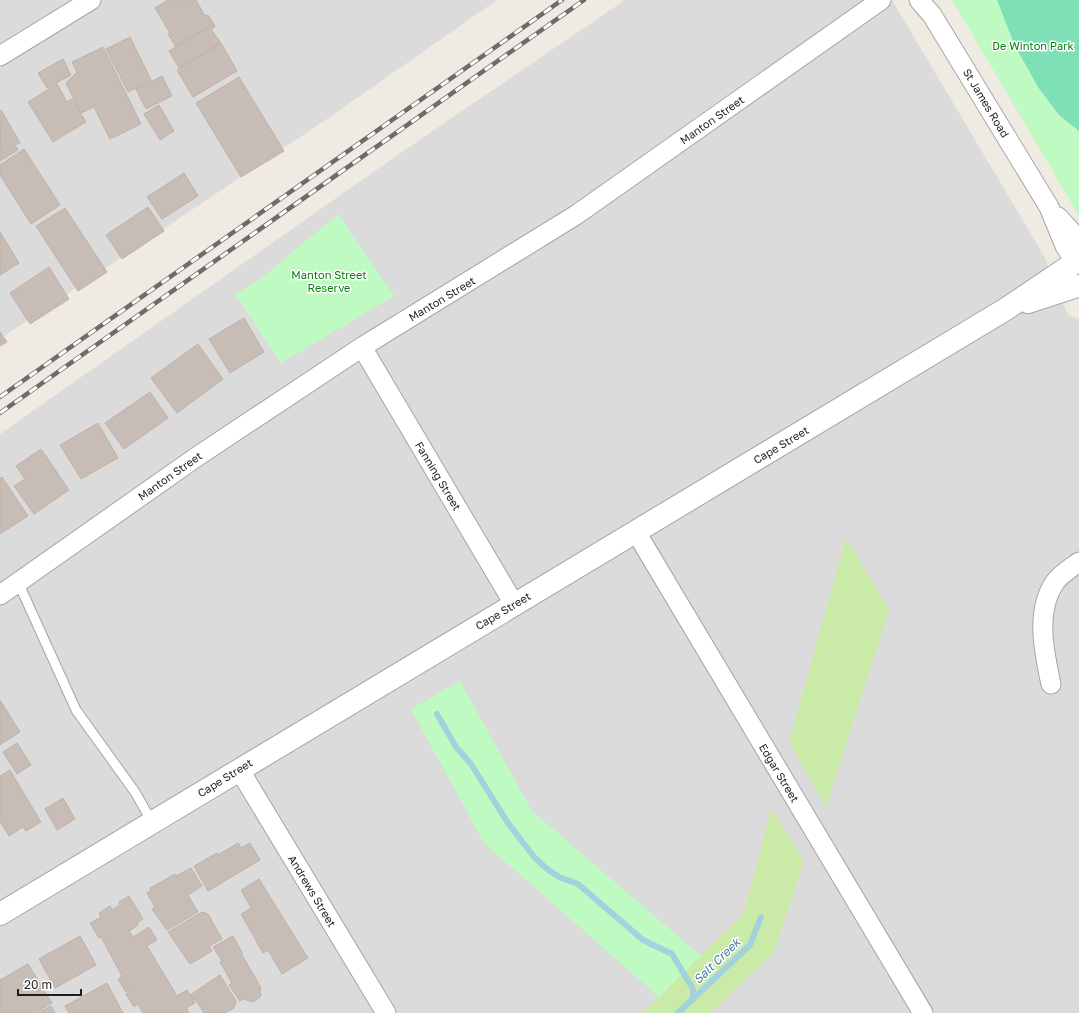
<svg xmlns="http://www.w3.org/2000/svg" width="1079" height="1013" font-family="'Golos Text',sans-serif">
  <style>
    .residential { fill: #dcdbdb }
    .grass { fill: #caeba8 }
    .park { fill: #bffac2 }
    .pitch { fill: #7fe0b8 }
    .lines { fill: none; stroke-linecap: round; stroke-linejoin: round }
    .stream { stroke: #a2d2de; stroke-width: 6 }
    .building { fill: #c7bdb6; stroke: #c1b1a5 }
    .service-casing { stroke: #a5a5a5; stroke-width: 11 }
    .minor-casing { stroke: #a5a5a5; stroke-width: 21 }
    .tertiary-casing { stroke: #a5a5a5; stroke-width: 24 }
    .service { stroke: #fff; stroke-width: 9 }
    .minor { stroke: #fff; stroke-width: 19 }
    .tertiary { stroke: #fff; stroke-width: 22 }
    .rail-casing { stroke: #6c6c6c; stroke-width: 4.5 }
    .rail { stroke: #fff; stroke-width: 3; stroke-dasharray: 9; stroke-linecap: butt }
    .labels { text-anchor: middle; stroke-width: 3; stroke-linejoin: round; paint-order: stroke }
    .park-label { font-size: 11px; fill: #097e10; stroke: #fff }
    .street-label { font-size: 11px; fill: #1e1e1e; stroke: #fff }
    .water-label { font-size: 12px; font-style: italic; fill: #4579a7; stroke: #fff }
  </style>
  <rect width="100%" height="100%" fill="#efebe3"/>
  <!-- residential -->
  <g class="residential">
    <path d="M0,0H497L327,119L0,339Z"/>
    <path d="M625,0H892L1044,256L1068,315L1079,319V1013H0V434L399,154Z"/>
  </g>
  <!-- grass -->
  <g class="grass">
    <path d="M846,538L889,610L826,808L789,742Z"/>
    <path d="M771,809L804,861L774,952L710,1013H642L744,913Z"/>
  </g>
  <!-- park -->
  <g class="park">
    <path d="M952,0H1079V216Z"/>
    <path d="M338,214L394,296L281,363L235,294L259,280Z"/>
    <path d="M460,681L532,811L701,956L659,997L484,843L411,709Z"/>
  </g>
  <!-- pitch -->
  <path class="pitch" d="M997,0H1079V131L1059,115L1038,87L1015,46Z"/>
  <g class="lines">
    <!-- stream -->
    <g class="stream">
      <path d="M437,714L456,747L471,764L508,823L535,858L547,869L559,877L578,884L643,940L672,954L693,989V999"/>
      <path d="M678,1013L750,945L761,917"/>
    </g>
  </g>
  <!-- building -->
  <g class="building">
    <path d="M168,0H196L205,16L208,15L214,24L176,47L168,34L170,33L155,8Z"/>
    <path d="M214,24L215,27L211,29L221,43L179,68L169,51Z"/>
    <path d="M130,37L151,80L128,92L106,49Z"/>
    <path d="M221,43L237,71L193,97L177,70Z"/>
    <path d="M103,47L141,124L110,139L94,107L81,113L66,83L77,72L72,62Z"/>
    <path d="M63,59L71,75L47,88L38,73Z"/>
    <path d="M162,76L172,96L146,109L136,89Z"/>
    <path d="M239,77L284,151L241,177L196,103Z"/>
    <path d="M57,84L67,102L72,99L86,122L53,142L28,102Z"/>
    <path d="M159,105L174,131L160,140L144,114Z"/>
    <path d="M1,110L20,143L15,145L18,150L0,161Z"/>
    <path d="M24,149L60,205L31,224L0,175V165Z"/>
    <path d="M184,173L198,196L162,219L147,197Z"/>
    <path d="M148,207L164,231L122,259L106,235Z"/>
    <path d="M65,208L107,272L78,291L36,226Z"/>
    <path d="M0,232L19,263L0,275Z"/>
    <path d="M49,267L69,299L30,324L10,293Z"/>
    <path d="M244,318L264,352L230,373L209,339Z"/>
    <path d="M0,332L7,342L0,346Z"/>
    <path d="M198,344L223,379L177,413L151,378Z"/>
    <path d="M150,392L168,418L124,449L105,423Z"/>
    <path d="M98,423L118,458L81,479L60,445Z"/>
    <path d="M41,449L69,490L34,514L14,486L25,479L16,466Z"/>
    <path d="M2,477L28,516L0,534V478Z"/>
    <path d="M0,700L20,732L0,745Z"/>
    <path d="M17,743L31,765L17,774L3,752Z"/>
    <path d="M10,770L41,822L26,831L23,827L9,836L0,821V776Z"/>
    <path d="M63,798L75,819L57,830L45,809Z"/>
    <path d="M238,843L241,848L250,843L260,860L208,891L194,866L217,853L218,855Z"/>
    <path d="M191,868L202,886L188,895L198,912L167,930L152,909L155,907L147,893L151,890L150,888L175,874L176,876Z"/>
    <path d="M259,879L308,958L282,974L268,950L263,953L241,914L251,908L241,890Z"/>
    <path d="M129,896L143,919L137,923L138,925L129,931L133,937L149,927L157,940L147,946L177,996L187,990L195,1003L186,1008L189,1013H143L138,1004L134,1007L126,994L130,991L129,990L126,992L118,979L122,976L101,937L99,938L90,923L101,917L99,913L110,906L112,910L120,905L119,902Z"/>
    <path d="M202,912L208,914L222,939L209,946L212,951L190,964L168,932Z"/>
    <path d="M80,936L96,965L55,988L39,959Z"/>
    <path d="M233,936L242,952V955L261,988L260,989L261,996L253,1002L243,999L240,1001L229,985L232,983L220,962L222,961L213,947Z"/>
    <path d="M28,964L52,1003L35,1013H0V980Z"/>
    <path d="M220,975L236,1001L234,1008L225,1013H204L195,999L193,1000L190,995Z"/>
    <path d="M107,983L123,1013H69L65,1006Z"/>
    <path d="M51,1006L55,1013H38Z"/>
  </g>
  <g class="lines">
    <defs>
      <path id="service" d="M18,582L76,710L135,792L152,822"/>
      <g id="minor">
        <path d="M919,0L932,15L1049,207L1065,246L1075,261"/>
        <path d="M0,56L91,0"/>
        <path d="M1058,217L1079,240"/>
        <path d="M362,347L514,604"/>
        <path d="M636,532L923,1013"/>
        <path d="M0,595L195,458L362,347L576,215L881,0"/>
        <path d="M1051,684C1044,652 1035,611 1055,582C1061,574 1071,568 1079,562"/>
        <path d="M239,769L386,1013"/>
      </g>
      <g id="tertiary">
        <path d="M1028,302L1077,286"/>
        <path d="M0,914L1006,309L1073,264"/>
      </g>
    </defs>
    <!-- service casing -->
    <use href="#service" class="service-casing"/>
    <!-- minor casing -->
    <use href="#minor" class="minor-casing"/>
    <!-- tertiary casing -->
    <use href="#tertiary" class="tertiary-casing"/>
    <!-- service -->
    <use href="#service" class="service"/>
    <!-- minor -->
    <use href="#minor" class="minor"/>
    <!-- tertiary -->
    <use href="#tertiary" class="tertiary"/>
    <defs>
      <g id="rail">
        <path d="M0,397L562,0"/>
        <path d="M0,413L584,0"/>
      </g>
    </defs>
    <!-- rail casing -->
    <use href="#rail" class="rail-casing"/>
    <!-- rail -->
    <use href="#rail" class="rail"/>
  </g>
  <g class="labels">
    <!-- park labels -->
    <g class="park-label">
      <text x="1033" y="50">De Winton Park</text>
      <text x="329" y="279">Manton Street<tspan x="329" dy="13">Reserve</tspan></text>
    </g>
    <!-- street labels -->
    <g class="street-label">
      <text transform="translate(986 103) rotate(59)" y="4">St James Road</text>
      <text transform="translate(712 120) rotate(-35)" y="4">Manton Street</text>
      <text transform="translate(442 299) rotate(-31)" y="4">Manton Street</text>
      <text transform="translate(781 445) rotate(-31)" y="4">Cape Street</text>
      <text transform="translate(170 476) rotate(-35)" y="4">Manton Street</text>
      <text transform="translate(438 476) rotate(59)" y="4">Fanning Street</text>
      <text transform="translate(503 611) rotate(-31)" y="4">Cape Street</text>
      <text transform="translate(779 773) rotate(59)" y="4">Edgar Street</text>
      <text transform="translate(225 778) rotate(-32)" y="4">Cape Street</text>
      <text transform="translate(312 891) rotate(59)" y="4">Andrews Street</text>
    </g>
    <!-- water labels -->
    <g class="water-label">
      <text transform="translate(717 961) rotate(-44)" y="4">Salt Creek</text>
    </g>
  </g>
  <!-- scale -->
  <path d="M18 989v6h63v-6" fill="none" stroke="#1e1e1e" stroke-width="2"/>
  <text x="24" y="989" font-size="12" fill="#1e1e1e" stroke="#ffffff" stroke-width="3" paint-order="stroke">20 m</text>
</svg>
